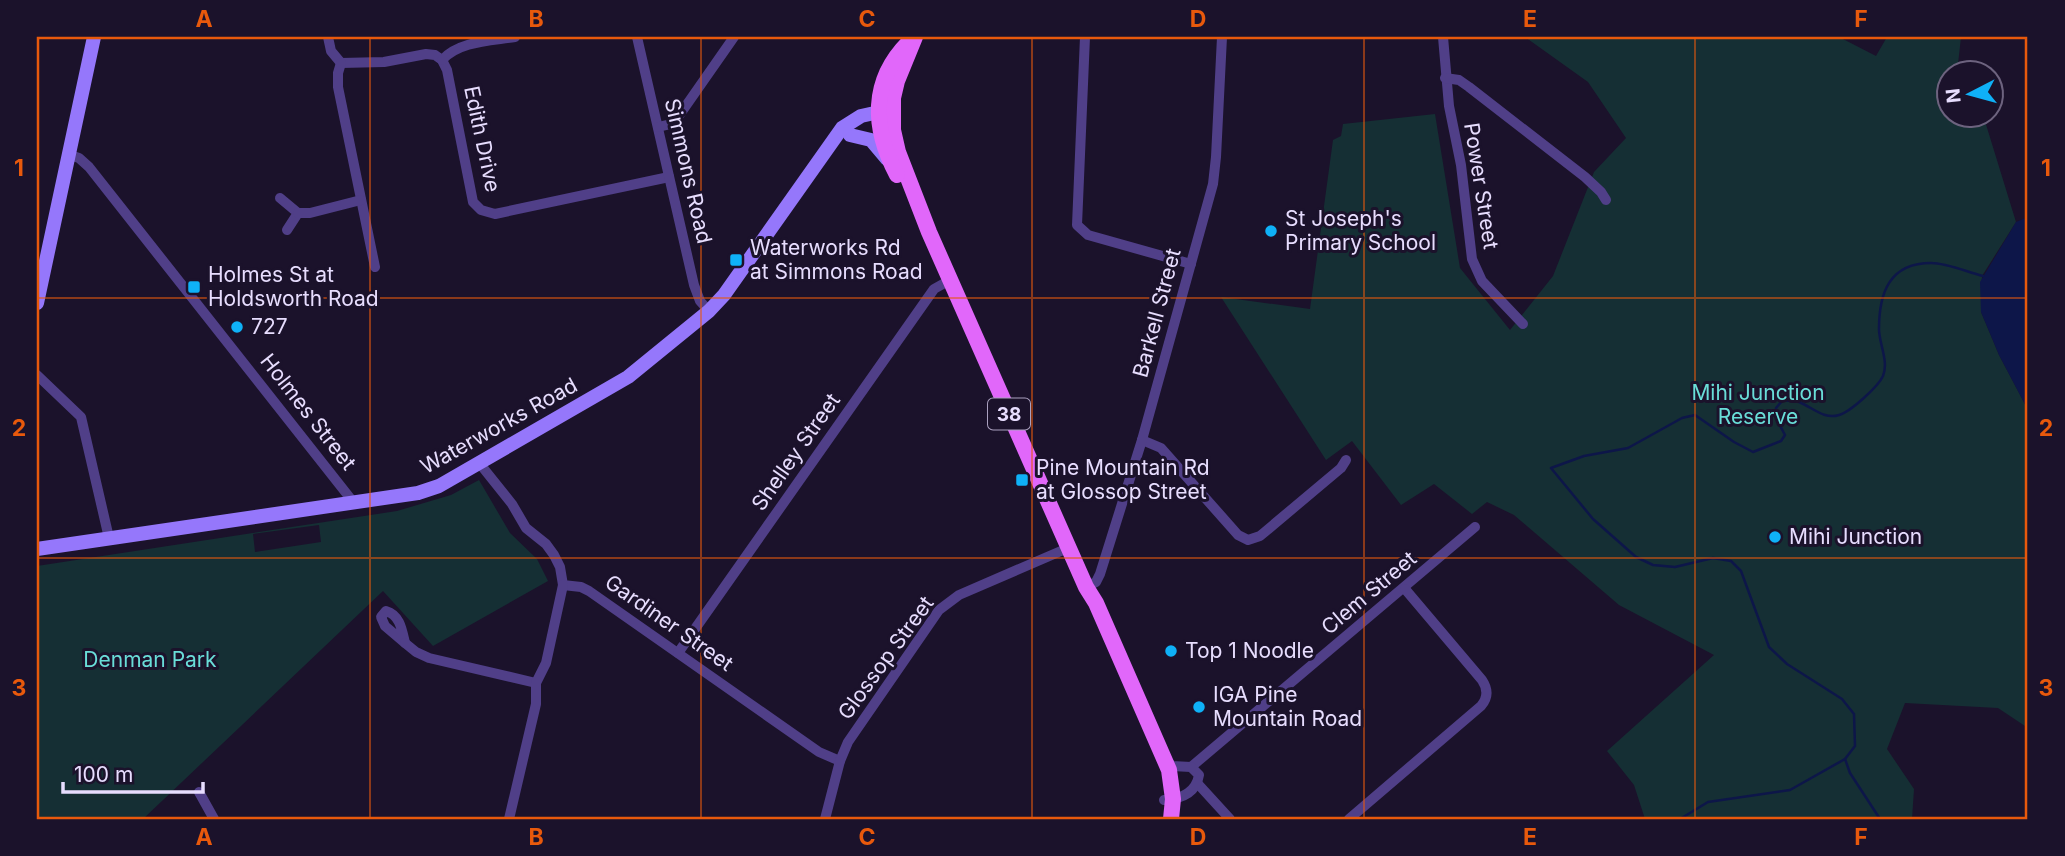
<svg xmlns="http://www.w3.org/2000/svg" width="2065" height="856" font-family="Inter,sans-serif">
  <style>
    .green { fill: #152f34; fill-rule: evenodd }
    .water { fill: #0d1649 }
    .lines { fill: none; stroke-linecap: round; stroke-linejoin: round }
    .stream { stroke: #0d1649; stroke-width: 2.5 }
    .street { stroke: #503f88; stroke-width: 10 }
    .secondary { stroke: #9577fb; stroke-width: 14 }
    .primary { stroke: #e167fa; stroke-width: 16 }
    .grid { fill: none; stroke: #e8590c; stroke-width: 2; stroke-opacity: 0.55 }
    .poi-dot { fill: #0fb1f7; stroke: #1b122b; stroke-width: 2.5 }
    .labels { text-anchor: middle; stroke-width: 6; stroke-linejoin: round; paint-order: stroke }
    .shield { fill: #1b122b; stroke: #aaa0bf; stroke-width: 2 }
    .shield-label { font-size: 19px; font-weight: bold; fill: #e7ddfe }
    .street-label { font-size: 21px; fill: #e7ddfe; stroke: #1b122b }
    .poi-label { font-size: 21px; fill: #e7ddfe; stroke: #1b122b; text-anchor: start }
    .park-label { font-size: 21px; fill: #69ddd8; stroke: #1b122b }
    .neatline { fill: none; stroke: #e8590c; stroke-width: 2.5 }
    .grid-label { font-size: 23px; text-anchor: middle; font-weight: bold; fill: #e8590c }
  </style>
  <rect width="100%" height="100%" fill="#1b122b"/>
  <!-- green -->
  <g class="green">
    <path d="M1525,37H1839L1876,56L1887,37H1961L1957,73L1950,74V116H1981L1984,118L2016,222L1982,276L1981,312L1999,355L2028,410V728L1998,708L1905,703L1887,749L1914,789L1912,819H1645L1634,785L1607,751L1714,655L1619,605L1514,515L1487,502L1472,514L1434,484L1401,505L1352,441L1326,460L1221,297L1310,309L1333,140L1341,136L1343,124L1435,114L1460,268L1510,330L1553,276L1594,172L1626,138L1588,82Z"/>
    <path d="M479,480L510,533L537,559L548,581L433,646L383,591L143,819H37V566L397,511L451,495ZM319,525L321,542L255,552L253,534Z"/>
  </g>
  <!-- water -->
  <path class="water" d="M2028,217V410L1999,355L1981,312L1980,282L2016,222Z"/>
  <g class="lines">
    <!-- stream -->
    <g class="stream">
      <path d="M1845,759L1850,773L1880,819"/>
      <path d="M1680,819L1708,802L1790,790L1845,759L1855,746L1854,714L1842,699L1787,664L1769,647L1741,571L1731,561L1713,558L1675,567L1653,565L1636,557L1593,519L1551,468L1584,456L1628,448L1682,418L1695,415L1734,442L1753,452L1781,441L1785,435L1777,420L1776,408L1783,400C1788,401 1794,401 1799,402C1812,407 1824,420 1839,415C1850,412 1878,387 1883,376C1889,361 1879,344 1879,329C1879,292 1890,263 1931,263C1947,263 1967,272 1983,276"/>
    </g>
    <!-- street -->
    <g class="street">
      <path d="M328,37L331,51L341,63L384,62L426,54L435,55L442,60L447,70L473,202L481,210L495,214L669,177"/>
      <path d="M637,37L694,285L700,301L709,311"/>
      <path d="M1085,37L1077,225L1088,235L1191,264"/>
      <path d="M1443,37L1449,106L1461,165L1472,259L1482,281L1523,324"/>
      <path d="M442,60C459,41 491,41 515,37"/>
      <path d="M341,63L338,73V87L375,267"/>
      <path d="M1445,78L1459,80L1469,87L1585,177L1601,192L1606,200"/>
      <path d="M658,127L671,124L676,120L734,37"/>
      <path d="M70,155L79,158L89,167L354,503"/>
      <path d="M280,198L298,213L287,230"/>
      <path d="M298,213H310L361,200"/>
      <path d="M37,375L81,417L109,538"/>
      <path d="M1142,440L1161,448L1238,535L1248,540L1260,536L1341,468L1346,460"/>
      <path d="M480,464L512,504L526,528L546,544L554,555L560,567L563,585L581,587L589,591L819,752L840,761"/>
      <path d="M1086,587L1096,582L1100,574L1142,440L1213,184L1216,157L1222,37"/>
      <path d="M386,611C400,615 402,630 405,643L385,626L381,617Z"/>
      <path d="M405,643L416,652L429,658L536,683"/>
      <path d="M678,653L934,289L950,280"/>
      <path d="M1191,767L1475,527"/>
      <path d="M1198,784L1230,819"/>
      <path d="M199,792L214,819"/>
      <path d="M1164,800C1181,799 1196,793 1199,775L1191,767L1172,766L1167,761"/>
      <path d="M509,819L536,704V683L546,663L563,585"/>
      <path d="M825,819L840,761L848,742L939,610L959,595L1068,548"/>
      <path d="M1349,819L1481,706C1488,698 1488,689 1482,680L1405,589"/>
    </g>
    <!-- secondary -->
    <g class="secondary">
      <path d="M850,135L871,140L887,159"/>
      <path d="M37,303L94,37"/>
      <path d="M37,549L418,493L439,486L628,377L709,311L724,295L842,128L861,116L879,112"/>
    </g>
    <!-- primary -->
    <g class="primary">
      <path d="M915,37L897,81L893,98V130L898,152L929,232L1086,587L1096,603L1169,770L1173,799L1171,819"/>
      <path d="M897,175C872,128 870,81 909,42"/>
    </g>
  </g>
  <!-- grid -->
  <path class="grid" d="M370,37V819M701,37V819M1032,37V819M1364,37V819M1695,37V819M37,298H2028M37,558H2028"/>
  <!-- markers -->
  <g class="poi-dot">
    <circle cx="1271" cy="231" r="7"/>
    <rect x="729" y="253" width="14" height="14" rx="3.5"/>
    <rect x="187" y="280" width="14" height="14" rx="3.5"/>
    <circle cx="237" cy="327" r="7"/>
    <rect x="1015" y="473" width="14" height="14" rx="3.5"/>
    <circle cx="1775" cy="537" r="7"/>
    <circle cx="1171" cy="651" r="7"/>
    <circle cx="1199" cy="707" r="7"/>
  </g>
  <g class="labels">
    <!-- shield labels -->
    <rect class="shield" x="988" y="398.5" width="42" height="31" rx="5"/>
    <g class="shield-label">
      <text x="1009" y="421">38</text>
    </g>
    <!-- street labels -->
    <g class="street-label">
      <text transform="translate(482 139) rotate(78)" y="7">Edith Drive</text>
      <text transform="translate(688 171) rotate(77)" y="7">Simmons Road</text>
      <text transform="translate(1481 186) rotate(81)" y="7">Power Street</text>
      <text transform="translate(1157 313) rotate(-75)" y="7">Barkell Street</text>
      <text transform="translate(308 412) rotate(52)" y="7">Holmes Street</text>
      <text transform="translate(499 426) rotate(-29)" y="7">Waterworks Road</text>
      <text transform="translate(796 452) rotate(-55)" y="7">Shelley Street</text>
      <text transform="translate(1369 593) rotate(-40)" y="7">Clem Street</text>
      <text transform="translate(669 623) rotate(35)" y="7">Gardiner Street</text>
      <text transform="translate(886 658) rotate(-54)" y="7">Glossop Street</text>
    </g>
    <!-- poi labels -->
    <g class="poi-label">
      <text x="1285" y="226">St Joseph's<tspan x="1285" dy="24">Primary School</tspan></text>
      <text x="750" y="255">Waterworks Rd<tspan x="750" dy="24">at Simmons Road</tspan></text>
      <text x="208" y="282">Holmes St at<tspan x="208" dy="24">Holdsworth Road</tspan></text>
      <text x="251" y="334">727</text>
      <text x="1036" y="475">Pine Mountain Rd<tspan x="1036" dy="24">at Glossop Street</tspan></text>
      <text x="1789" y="544">Mihi Junction</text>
      <text x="1185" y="658">Top 1 Noodle</text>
      <text x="1213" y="702">IGA Pine<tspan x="1213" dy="24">Mountain Road</tspan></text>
    </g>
    <!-- park labels -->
    <g class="park-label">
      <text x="1758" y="400">Mihi Junction<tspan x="1758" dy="24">Reserve</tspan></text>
      <text x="150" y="667">Denman Park</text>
    </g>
  </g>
  <!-- border -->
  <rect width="2065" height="856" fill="none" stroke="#1b122b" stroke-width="77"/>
  <!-- north arrow -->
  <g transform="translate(1970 94) rotate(264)"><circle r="33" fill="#1b122b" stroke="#6d637f" stroke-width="2"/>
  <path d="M0-5L12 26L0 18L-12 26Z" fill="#0fb1f7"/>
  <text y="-10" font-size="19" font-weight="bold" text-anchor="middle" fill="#e7ddfe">N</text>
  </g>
  <!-- scale -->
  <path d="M63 782v10h140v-10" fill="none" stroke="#e7ddfe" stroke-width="3.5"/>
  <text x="74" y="782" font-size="21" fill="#e7ddfe" stroke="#1b122b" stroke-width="5" paint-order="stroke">100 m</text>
  <rect x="38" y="38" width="1988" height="780" class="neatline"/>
  <g class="grid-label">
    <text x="204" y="27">A</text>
    <text x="536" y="27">B</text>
    <text x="867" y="27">C</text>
    <text x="1198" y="27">D</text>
    <text x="1530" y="27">E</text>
    <text x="1861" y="27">F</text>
    <text x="19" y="176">1</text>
    <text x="2046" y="176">1</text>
    <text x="19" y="436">2</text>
    <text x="2046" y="436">2</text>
    <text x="19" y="696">3</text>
    <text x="2046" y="696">3</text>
    <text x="204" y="845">A</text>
    <text x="536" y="845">B</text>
    <text x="867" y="845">C</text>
    <text x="1198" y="845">D</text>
    <text x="1530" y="845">E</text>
    <text x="1861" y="845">F</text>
  </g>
</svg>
